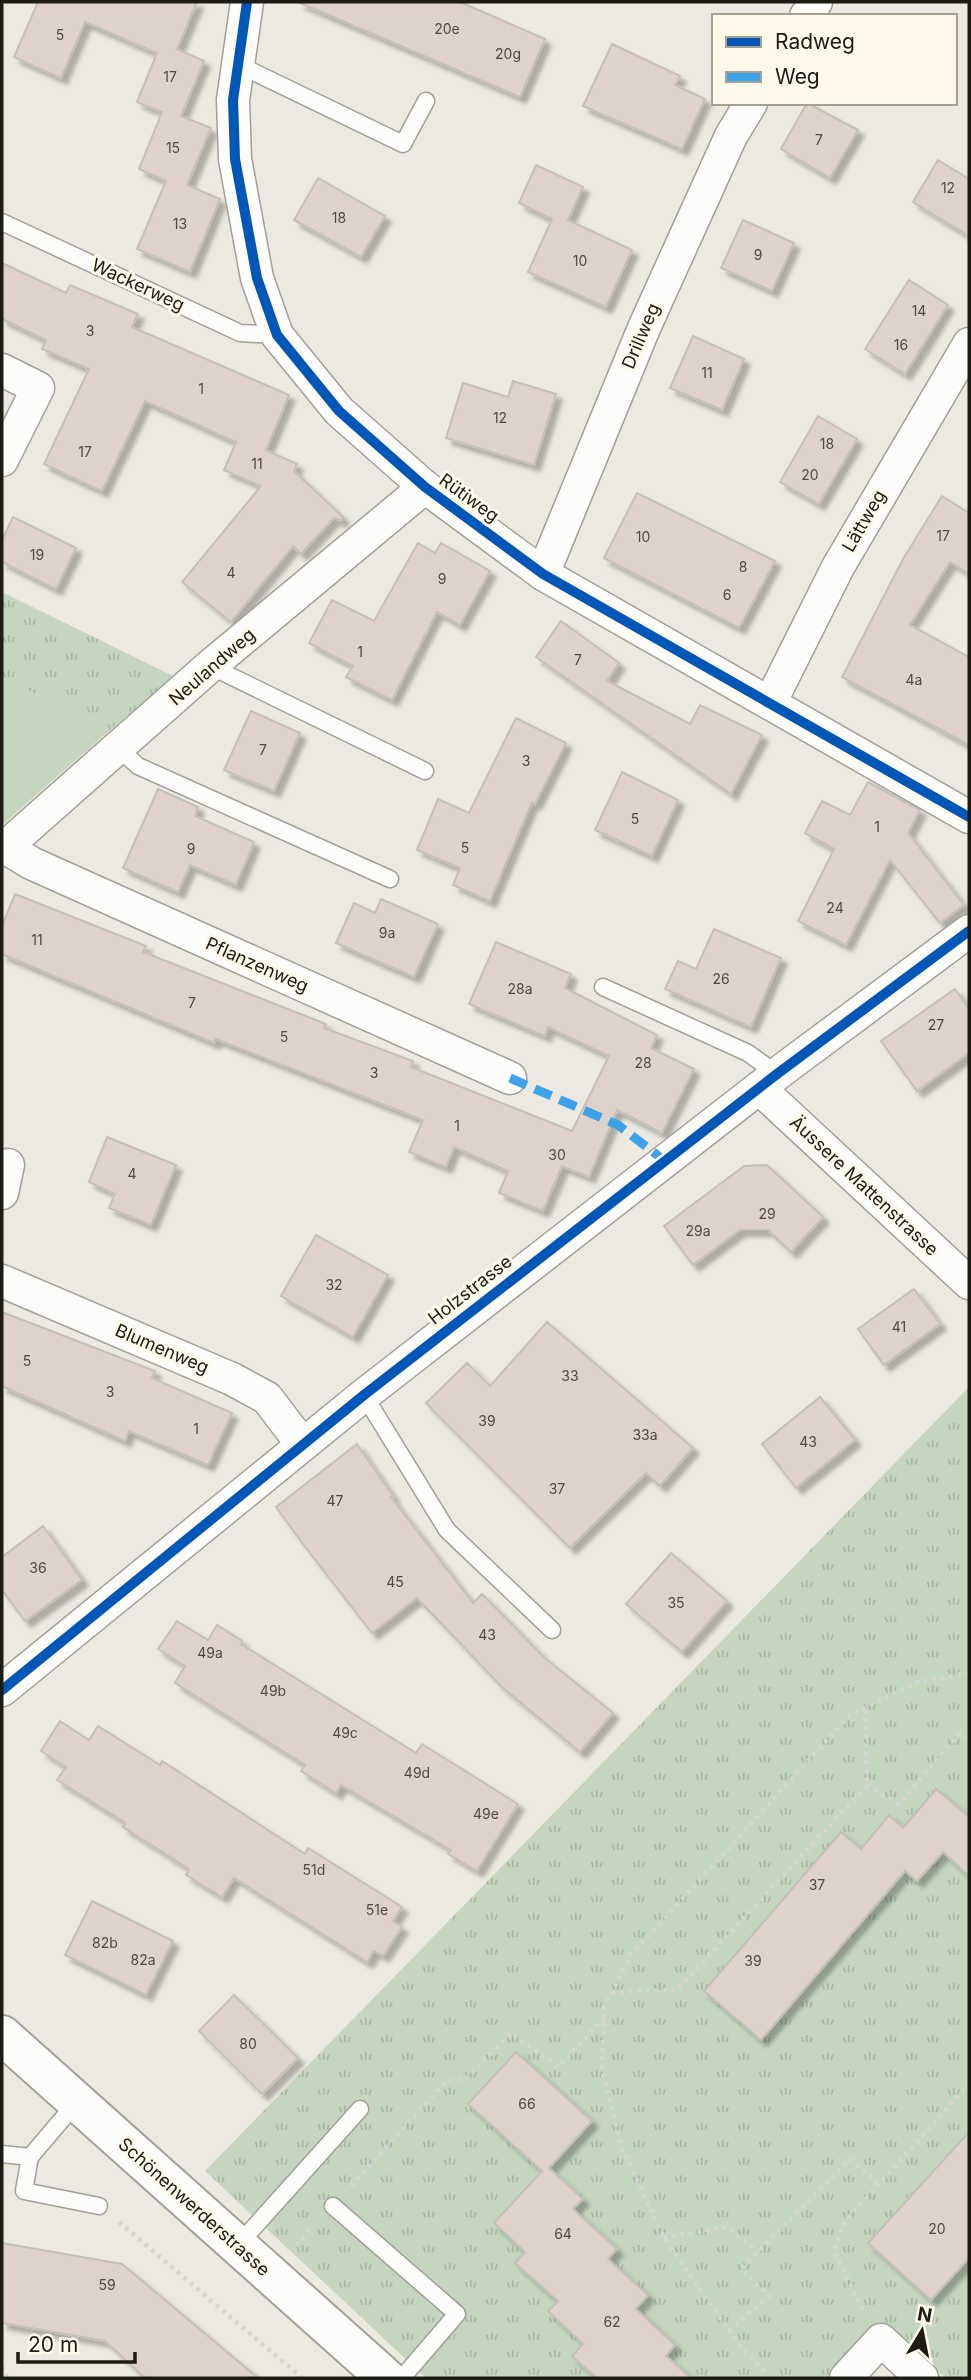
<svg xmlns="http://www.w3.org/2000/svg" width="971" height="2380" font-family="Inter,sans-serif">
  <style>
    .grass { fill: url(#grass-tufts) }
    .green { fill: #c4d6be }
    .building { fill: #ded2ca; stroke: #c3bfb9; stroke-width: 2; filter: url(#shadow) }
    .lines { fill: none; stroke-linecap: round; stroke-linejoin: round }
    .service-casing { stroke: #a29f98; stroke-width: 19 }
    .minor-casing { stroke: #a29f98; stroke-width: 35 }
    .tertiary-casing { stroke: #a29f98; stroke-width: 42 }
    .path { stroke: #d6d5d2; stroke-width: 4.5; stroke-dasharray: 3.5 5; stroke-linecap: butt }
    .service { stroke: #fcfcfa; stroke-width: 16 }
    .minor { stroke: #fcfcfa; stroke-width: 32 }
    .tertiary { stroke: #fcfcfa; stroke-width: 38 }
    .quiet { stroke: #3da2ea; stroke-width: 9; stroke-dasharray: 18 9; stroke-linecap: butt }
    .cycleway-casing { stroke: #fef9e8; stroke-width: 15 }
    .cycleway { stroke: #0057b8; stroke-width: 10 }
    .labels { text-anchor: middle; stroke-width: 6; stroke-linejoin: round; paint-order: stroke }
    .number-label { font-size: 14px; fill: #4e4a42 }
    .street-label { font-size: 18px; fill: #1c1b14; stroke: #fef9e8 }
  </style>
  <defs>
    <pattern id="grass-tufts" width="24" height="20" patternUnits="userSpaceOnUse" patternTransform="scale(1.75)"><rect width="24" height="20" fill="#c4d6be"/><path d="M3 7l-1-3M5 7V3M7 7l1-3M15 17l-1-3M17 17v-4M19 17l1-3" fill="none" stroke="#a8b7a2"/></pattern>
    <filter id="shadow"><feDropShadow dx="6" dy="6" stdDeviation="2" flood-color="#0004"/></filter>
  </defs>
  <rect width="100%" height="100%" fill="#ece9e0"/>
  <!-- grass -->
  <g class="grass">
    <path d="M2,592L175,677L110,730L2,678Z"/>
    <path d="M969,1387V2378H946L884,2323L831,2378H426L205,2171Z"/>
  </g>
  <!-- green -->
  <path class="green" d="M2,678L110,730L2,825Z"/>
  <!-- building -->
  <g class="building">
    <path d="M38,2H197L177,49L204,61L181,116L211,128L187,185L220,199L190,272L137,249L166,181L139,169L162,112L137,102L157,53L85,22L61,78L14,57Z"/>
    <path d="M298,2H460L545,39L520,97Z"/>
    <path d="M612,44L680,76L675,85L705,99L682,149L583,106Z"/>
    <path d="M807,103L858,130L830,178L781,149Z"/>
    <path d="M938,160L969,179V236L913,202Z"/>
    <path d="M536,165L583,187L568,220L632,250L606,307L528,272L552,219L519,203Z"/>
    <path d="M318,178L385,216L361,257L294,220Z"/>
    <path d="M743,220L794,243L772,291L721,268Z"/>
    <path d="M2,263L66,293L70,285L138,314L132,327L289,395L266,450L297,464L294,471L343,517L341,521L334,518L301,554L293,546L231,622L182,582L261,486L224,470L236,442L145,401L102,491L44,464L89,369L42,349L46,340L2,319Z"/>
    <path d="M909,280L948,305L905,374L865,349Z"/>
    <path d="M693,336L744,359L722,410L670,388Z"/>
    <path d="M513,381L556,394L534,465L446,438L463,383L508,397Z"/>
    <path d="M818,416L857,439L819,504L780,482Z"/>
    <path d="M637,493L775,561L739,628L604,558Z"/>
    <path d="M942,496L969,513V574L950,562L910,625L969,657V745L842,677L903,559Z"/>
    <path d="M13,517L76,548L56,589L2,562V540Z"/>
    <path d="M418,543L435,553L441,543L490,571L460,625L437,612L392,700L346,677L353,666L309,643L332,600L374,621Z"/>
    <path d="M561,621L619,663L607,681L690,724L700,705L762,735L731,794L536,657Z"/>
    <path d="M251,711L300,733L274,791L224,770Z"/>
    <path d="M516,718L566,743L535,804L532,802L490,901L453,885L460,868L417,850L438,799L469,813Z"/>
    <path d="M622,772L678,800L652,856L595,830Z"/>
    <path d="M868,782L920,810L908,833L964,905L940,923L890,860L846,945L798,921L834,849L805,833L822,801L850,815Z"/>
    <path d="M158,789L198,807L195,816L254,842L236,885L190,865L178,892L123,868Z"/>
    <path d="M15,894L146,946L143,952L326,1024L324,1028L413,1061L411,1067L572,1131L609,1056L548,1027L545,1036L469,1004L496,942L571,974L565,988L657,1035L651,1048L694,1069L662,1133L617,1110L589,1177L562,1166L543,1211L499,1193L508,1171L454,1147L446,1167L409,1152L423,1120L216,1039L214,1043L2,954V926Z"/>
    <path d="M381,899L438,924L414,977L336,943L354,903L375,913Z"/>
    <path d="M714,929L781,958L751,1027L665,989L678,961L696,969Z"/>
    <path d="M955,989L969,1009V1053L917,1091L881,1041Z"/>
    <path d="M107,1137L176,1165L151,1225L109,1208L115,1194L89,1182Z"/>
    <path d="M767,1165L823,1217L791,1252L768,1230H740L693,1265L664,1226L744,1166Z"/>
    <path d="M316,1235L388,1275L353,1337L281,1296Z"/>
    <path d="M914,1289L940,1324L884,1365L858,1329Z"/>
    <path d="M2,1312L155,1371L152,1378L232,1413L208,1465L129,1431L125,1441L2,1386Z"/>
    <path d="M547,1322L693,1448L660,1486L646,1473L570,1548L426,1403L467,1363L490,1386Z"/>
    <path d="M820,1397L855,1440L796,1488L762,1444Z"/>
    <path d="M357,1444L393,1496L391,1497L473,1603L482,1594L546,1659L613,1713L580,1752L502,1687L417,1598L372,1633L303,1544L276,1507Z"/>
    <path d="M43,1526L82,1580L25,1621L2,1590V1557Z"/>
    <path d="M671,1553L727,1601L682,1652L626,1604Z"/>
    <path d="M177,1621L208,1640L217,1625L242,1641L241,1644L416,1753L422,1744L518,1804L477,1871L448,1854L451,1850L341,1785L336,1793L301,1771L305,1765L175,1683L185,1666L158,1649Z"/>
    <path d="M60,1721L89,1740L98,1726L160,1765L162,1761L305,1854L308,1848L402,1907L393,1921L402,1927L383,1956L374,1951L367,1962L234,1878L222,1897L186,1875L189,1869L123,1827L126,1823L57,1780L66,1767L41,1751Z"/>
    <path d="M936,1789L969,1817V1876L943,1852L917,1881L905,1871L761,2040L704,1991L841,1832L861,1849L889,1815L903,1828Z"/>
    <path d="M92,1901L173,1941L146,1995L65,1955Z"/>
    <path d="M234,1995L298,2058L262,2094L199,2031Z"/>
    <path d="M516,2052L592,2121L549,2168L583,2199L573,2209L617,2249L608,2259L648,2295L636,2309L675,2345L666,2356L691,2378H597L572,2356L583,2344L548,2311L558,2301L515,2263L525,2252L494,2223L542,2171L468,2104Z"/>
    <path d="M969,2132V2258L931,2300L868,2243Z"/>
    <path d="M2,2243L122,2264L258,2378H145L105,2341L2,2323Z"/>
  </g>
  <g class="lines">
    <defs>
      <g id="service">
        <path d="M237,64L403,144L426,101"/>
        <path d="M2,222L240,333L277,335"/>
        <path d="M210,666L425,771"/>
        <path d="M119,749L138,766L390,879"/>
        <path d="M603,987L748,1053L777,1074"/>
        <path d="M364,1395L447,1530L552,1630"/>
        <path d="M76,2103L30,2157L24,2191L99,2206"/>
        <path d="M2,2154L30,2157"/>
        <path d="M333,2206L457,2314L402,2378"/>
        <path d="M238,2245L360,2109"/>
      </g>
      <g id="minor">
        <path d="M247,2L233,100L235,159L257,278L277,335L339,411L425,487L543,574L969,817"/>
        <path d="M806,16L816,2"/>
        <path d="M2,370L38,388L2,460"/>
        <path d="M543,574L644,328L731,136L751,103"/>
        <path d="M770,703L838,567L969,344"/>
        <path d="M5,847L31,863L510,1078"/>
        <path d="M2,850L210,666L425,487"/>
        <path d="M759,1088L969,1283"/>
        <path d="M2,1193L8,1165"/>
        <path d="M2,1281L232,1379L267,1398L302,1444"/>
        <path d="M2,1690L364,1395L777,1074L969,931"/>
        <path d="M846,2378L881,2340L922,2378"/>
      </g>
      <path id="tertiary" d="M2,2035L386,2378"/>
    </defs>
    <!-- service casing -->
    <use href="#service" class="service-casing"/>
    <!-- minor casing -->
    <use href="#minor" class="minor-casing"/>
    <!-- tertiary casing -->
    <use href="#tertiary" class="tertiary-casing"/>
    <!-- path -->
    <g class="path">
      <path d="M867,1785L899,1804L959,1734L969,1741"/>
      <path d="M612,1992L677,1990L867,1785L865,1708"/>
      <path d="M351,2186L446,2081L466,2079L511,2033L558,2067L604,2018"/>
      <path d="M119,2222L302,2378"/>
      <path d="M664,2238L726,2227L759,2252"/>
      <path d="M296,2245L314,2226"/>
      <path d="M863,2310L834,2251L843,2224L969,2084"/>
      <path d="M729,2331L769,2296L741,2269L850,2159L879,2184"/>
      <path d="M2,2367L7,2378"/>
      <path d="M770,2378L737,2342L664,2238L621,2145L602,2070L604,2007L631,1955L849,1716L917,1682L969,1673"/>
    </g>
    <!-- service -->
    <use href="#service" class="service"/>
    <!-- minor -->
    <use href="#minor" class="minor"/>
    <!-- tertiary -->
    <use href="#tertiary" class="tertiary"/>
    <!-- quiet -->
    <path class="quiet" d="M510,1078L618,1125L665,1161"/>
    <defs>
      <g id="cycleway">
        <path d="M247,2L233,100L235,159L257,278L277,335L339,411L425,487L543,574L969,817"/>
        <path d="M2,1690L364,1395L777,1074L969,931"/>
      </g>
    </defs>
    <!-- cycleway casing -->
    <use href="#cycleway" class="cycleway-casing"/>
    <!-- cycleway -->
    <use href="#cycleway" class="cycleway"/>
  </g>
  <g class="labels">
    <!-- number labels -->
    <g class="number-label">
      <text x="447" y="34">20e</text>
      <text x="60" y="40">5</text>
      <text x="508" y="59">20g</text>
      <text x="170" y="82">17</text>
      <text x="819" y="145">7</text>
      <text x="173" y="153">15</text>
      <text x="948" y="193">12</text>
      <text x="339" y="223">18</text>
      <text x="180" y="229">13</text>
      <text x="758" y="260">9</text>
      <text x="580" y="266">10</text>
      <text x="919" y="316">14</text>
      <text x="90" y="336">3</text>
      <text x="901" y="350">16</text>
      <text x="707" y="378">11</text>
      <text x="201" y="394">1</text>
      <text x="500" y="423">12</text>
      <text x="827" y="449">18</text>
      <text x="85" y="457">17</text>
      <text x="257" y="469">11</text>
      <text x="810" y="480">20</text>
      <text x="943" y="541">17</text>
      <text x="643" y="542">10</text>
      <text x="37" y="560">19</text>
      <text x="743" y="572">8</text>
      <text x="231" y="578">4</text>
      <text x="442" y="584">9</text>
      <text x="727" y="600">6</text>
      <text x="360" y="657">1</text>
      <text x="578" y="665">7</text>
      <text x="914" y="685">4a</text>
      <text x="263" y="755">7</text>
      <text x="526" y="766">3</text>
      <text x="635" y="824">5</text>
      <text x="877" y="832">1</text>
      <text x="465" y="853">5</text>
      <text x="191" y="854">9</text>
      <text x="835" y="913">24</text>
      <text x="387" y="938">9a</text>
      <text x="37" y="945">11</text>
      <text x="721" y="984">26</text>
      <text x="520" y="994">28a</text>
      <text x="192" y="1008">7</text>
      <text x="936" y="1030">27</text>
      <text x="284" y="1042">5</text>
      <text x="643" y="1068">28</text>
      <text x="374" y="1078">3</text>
      <text x="457" y="1131">1</text>
      <text x="557" y="1160">30</text>
      <text x="132" y="1179">4</text>
      <text x="767" y="1219">29</text>
      <text x="698" y="1236">29a</text>
      <text x="334" y="1290">32</text>
      <text x="899" y="1332">41</text>
      <text x="27" y="1366">5</text>
      <text x="570" y="1381">33</text>
      <text x="110" y="1397">3</text>
      <text x="487" y="1426">39</text>
      <text x="196" y="1434">1</text>
      <text x="645" y="1440">33a</text>
      <text x="808" y="1447">43</text>
      <text x="557" y="1494">37</text>
      <text x="335" y="1506">47</text>
      <text x="38" y="1573">36</text>
      <text x="395" y="1587">45</text>
      <text x="676" y="1608">35</text>
      <text x="487" y="1640">43</text>
      <text x="210" y="1658">49a</text>
      <text x="273" y="1696">49b</text>
      <text x="345" y="1738">49c</text>
      <text x="417" y="1778">49d</text>
      <text x="486" y="1819">49e</text>
      <text x="314" y="1875">51d</text>
      <text x="817" y="1890">37</text>
      <text x="377" y="1915">51e</text>
      <text x="105" y="1948">82b</text>
      <text x="143" y="1965">82a</text>
      <text x="753" y="1966">39</text>
      <text x="248" y="2049">80</text>
      <text x="527" y="2109">66</text>
      <text x="937" y="2234">20</text>
      <text x="563" y="2239">64</text>
      <text x="107" y="2290">59</text>
      <text x="612" y="2327">62</text>
    </g>
    <!-- street labels -->
    <g class="street-label">
      <text transform="translate(138 285) rotate(25)" y="6">Wackerweg</text>
      <text transform="translate(641 336) rotate(-67)" y="6">Drillweg</text>
      <text transform="translate(469 498) rotate(36)" y="6">Rütiweg</text>
      <text transform="translate(864 521) rotate(-60)" y="6">Lättweg</text>
      <text transform="translate(212 667) rotate(-41)" y="6">Neulandweg</text>
      <text transform="translate(257 965) rotate(24)" y="6">Pflanzenweg</text>
      <text transform="translate(864 1186) rotate(43)" y="6">Äussere Mattenstrasse</text>
      <text transform="translate(470 1290) rotate(-38)" y="6">Holzstrasse</text>
      <text transform="translate(162 1349) rotate(23)" y="6">Blumenweg</text>
      <text transform="translate(194 2207) rotate(42)" y="6">Schönenwerderstrasse</text>
    </g>
  </g>
  <!-- border -->
  <rect width="971" height="2380" fill="none" stroke="#1c1b14" stroke-width="7"/>
  <!-- legend -->
  <rect x="712" y="14" width="245" height="91" fill="#fef9e8" stroke="#a4a093" stroke-width="2"/>
  <rect x="726" y="37" width="35" height="10" fill="#0057b8" stroke="#a4a093" stroke-width="2"/>
  <text x="775" y="49" font-size="21" fill="#1c1b14">Radweg</text>
  <rect x="726" y="72" width="35" height="10" fill="#3da2ea" stroke="#a4a093" stroke-width="2"/>
  <text x="775" y="84" font-size="21" fill="#1c1b14">Weg</text>
  <!-- north arrow -->
  <g transform="translate(922 2331) rotate(10)" stroke="#fef9e8" stroke-width="5" paint-order="stroke">
  <path d="M0-5L12 26L0 18L-12 26Z" fill="#1c1b14"/>
  <text y="-10" font-size="19" font-weight="bold" text-anchor="middle" fill="#1c1b14">N</text>
  </g>
  <!-- scale -->
  <path d="M18 2352v10h117v-10" fill="none" stroke="#1c1b14" stroke-width="3.5"/>
  <text x="28" y="2352" font-size="21" fill="#1c1b14" stroke="#fef9e8" stroke-width="5" paint-order="stroke">20 m</text>
</svg>
